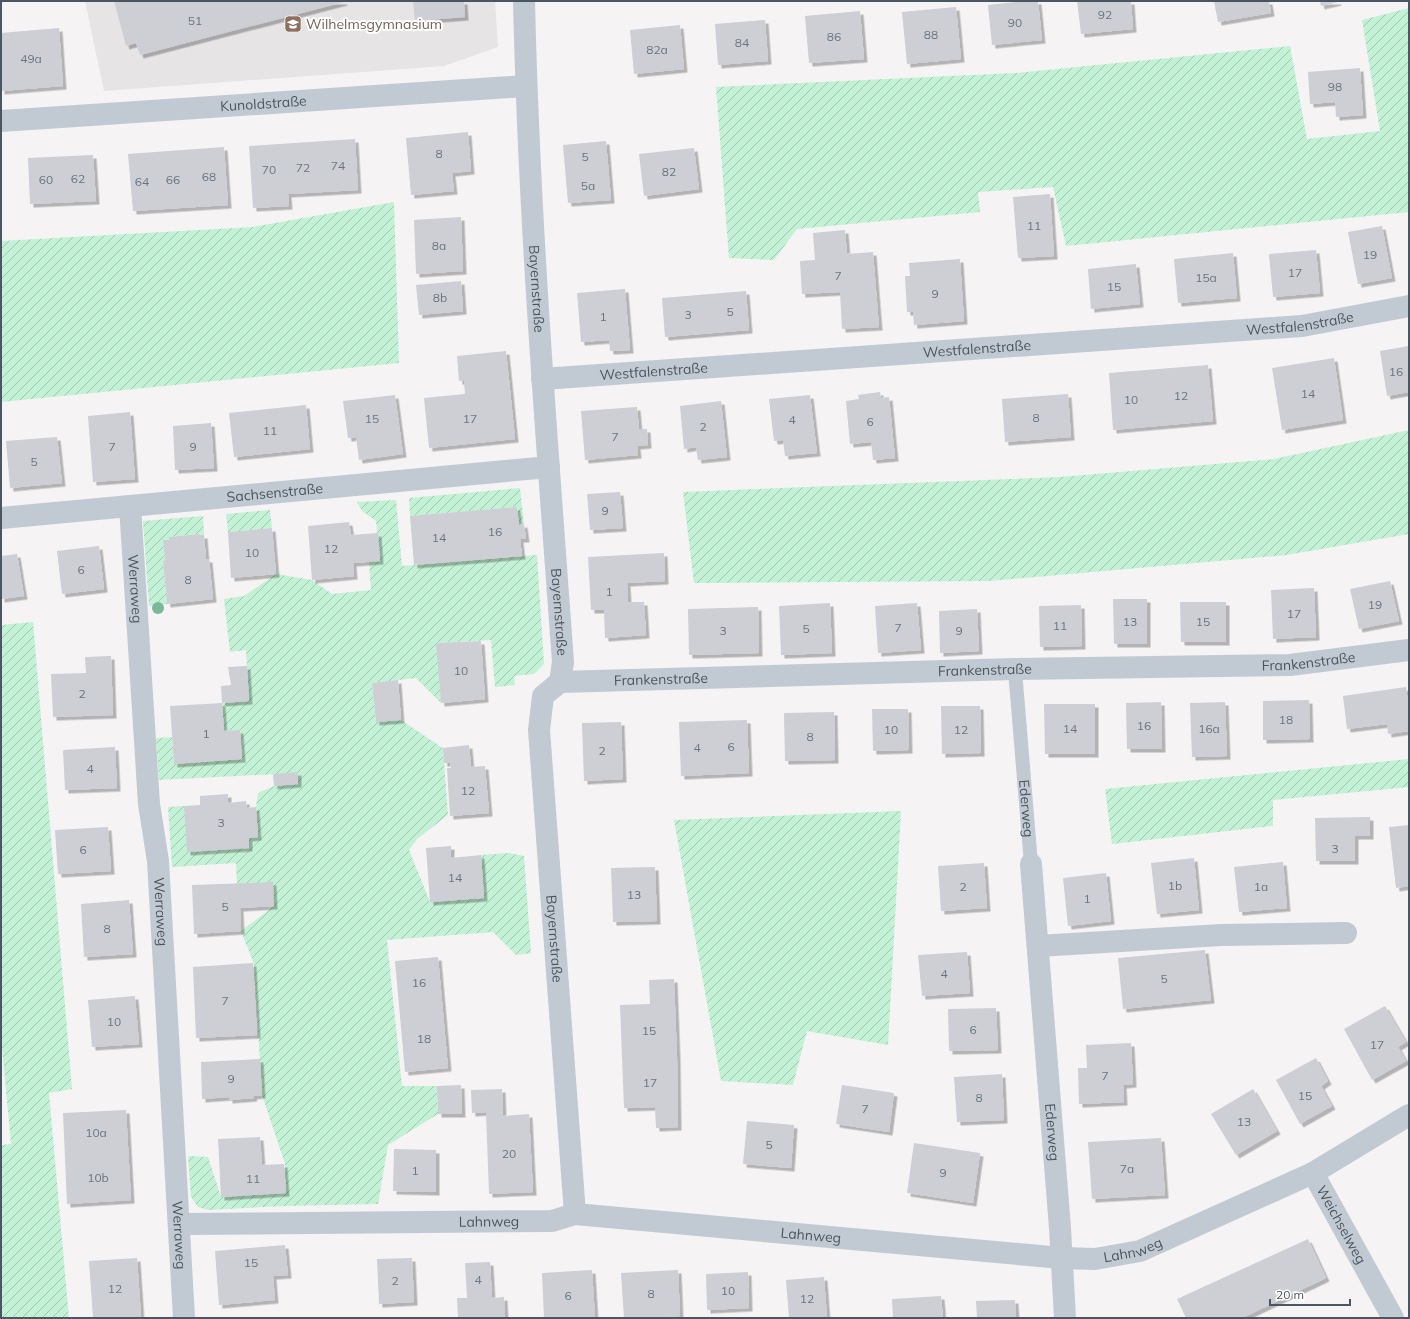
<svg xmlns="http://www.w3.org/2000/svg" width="1410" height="1319" font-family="Mulish,sans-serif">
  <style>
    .education { fill: #e6e4e5 }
    .garden { fill: url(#garden-furrows) }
    .building { fill: #cdcfd5; filter: url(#shadow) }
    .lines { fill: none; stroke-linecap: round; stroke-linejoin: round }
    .service { stroke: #c1cad2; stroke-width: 14 }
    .minor { stroke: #c1cad2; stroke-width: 22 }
    .tree { fill: #7bb799 }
    .labels { text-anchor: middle; stroke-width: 4; stroke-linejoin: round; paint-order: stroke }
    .number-label { font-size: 12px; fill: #6b747e }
    .education-label { font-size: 14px; fill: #785e54; stroke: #fff; text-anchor: start }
    .street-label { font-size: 14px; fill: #4a5661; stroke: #fff }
  </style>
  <defs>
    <pattern id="garden-furrows" width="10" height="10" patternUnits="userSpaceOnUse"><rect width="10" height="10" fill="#c3f1d5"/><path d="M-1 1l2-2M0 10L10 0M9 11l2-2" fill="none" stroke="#a0c6b0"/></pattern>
    <filter id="shadow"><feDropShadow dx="3.5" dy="3.5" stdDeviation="0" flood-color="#0004"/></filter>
  </defs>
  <rect width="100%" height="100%" fill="#f5f3f3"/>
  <!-- education -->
  <path class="education" d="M85,1H495L498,47L444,66L104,91Z"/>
  <!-- garden -->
  <g class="garden">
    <path d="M1409,8V212L1066,246L1053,187L978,192L980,212L797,229L774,260L729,258L716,87L1016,73L1290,46L1307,139L1380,131L1362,20Z"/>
    <path d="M394,202L399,363L1,402V241L253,227Z"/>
    <path d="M1409,430V534L1286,555L989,581L694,583L683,492L1060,477L1274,459Z"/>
    <path d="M520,488L524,524L519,525L517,507L410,516L409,498Z"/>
    <path d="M396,500L402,566L537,555L544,664L534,674L514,676L515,685L495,687L491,640L437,643L441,703L416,678L372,683L376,722L401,720L443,748L448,815L417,839L409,850L430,902L484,898L481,855L509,853L524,856L531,953L516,955L493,932L387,940L402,1086H437L438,1114L388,1145L378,1204L285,1206L208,1210L198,1207L191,1197L188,1156L208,1157L221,1197L286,1193L285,1164L262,1095L254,964L241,931L274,906L237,885L236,863L172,867L168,807L184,806L249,848V838L258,837L256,807L258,793L274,786L298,784V773L159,780L156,738L172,737L174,764L242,759L240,730L224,731L222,703L249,701L246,650L230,652L224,599L244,596L276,574L312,580L332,594L371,590L369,562L380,560L376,521L362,511L357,502Z"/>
    <path d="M270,510L272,528L228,532L226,514Z"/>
    <path d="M203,516L204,535H200L199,534L169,537V540H163L165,560L163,561L167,604L149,606L143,521Z"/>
    <path d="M33,622L72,1089L49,1093L69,1318H1V1145L11,1144L1,1037V625Z"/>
    <path d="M1409,759V787L1273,800V826L1112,844L1105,789Z"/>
    <path d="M901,811L888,1045L807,1031L793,1085L721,1081L674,820Z"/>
  </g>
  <!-- building -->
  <g class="building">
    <path d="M114,1H344V2L140,55L136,43L126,46Z"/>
    <path d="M413,1H464L465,17L415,21Z"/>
    <path d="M1026,1H1038L1042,40L992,45L988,5Z"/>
    <path d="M1077,1H1131L1133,29L1081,34Z"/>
    <path d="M1214,1H1269L1271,13L1218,22Z"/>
    <path d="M1320,1H1338V2L1321,6Z"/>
    <path d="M956,7L961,59L907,64L902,12Z"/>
    <path d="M860,11L864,59L809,63L805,16Z"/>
    <path d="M765,20L768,61L718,65L715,24Z"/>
    <path d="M680,25L684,69L634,74L630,30Z"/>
    <path d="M59,28L63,86L1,91V33Z"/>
    <path d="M1360,68L1363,115L1336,117L1335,102L1310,104L1308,72Z"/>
    <path d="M468,132L471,171L452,173L454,191L411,195L406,138Z"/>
    <path d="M355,139L358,190L288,194L289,206L253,208L249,146Z"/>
    <path d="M606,141L611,200L568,203L563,145Z"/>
    <path d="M224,147L228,205L133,211L128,154Z"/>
    <path d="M694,148L699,189L644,196L639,154Z"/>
    <path d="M93,155L96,201L30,204L28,158Z"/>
    <path d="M1050,194L1054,256L1018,258L1013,197Z"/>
    <path d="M461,217L463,271L416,274L414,220Z"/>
    <path d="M1382,226L1392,278L1358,284L1348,232Z"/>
    <path d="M845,230L847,254L873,252L879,327L842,329L840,292L802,294L800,261L815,260L813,233Z"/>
    <path d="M1316,250L1320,293L1273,297L1269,254Z"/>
    <path d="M1233,253L1237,298L1178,303L1174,259Z"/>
    <path d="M960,259L964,321L914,325L913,312H907L905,276H910L909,263Z"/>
    <path d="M1136,264L1140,304L1091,309L1088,269Z"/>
    <path d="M461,281L463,311L419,315L416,285Z"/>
    <path d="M625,289L630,350L610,351L609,340L581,342L577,293Z"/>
    <path d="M746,291L749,330L665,337L662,298Z"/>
    <path d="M1409,346V392L1387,396L1380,351Z"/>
    <path d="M506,351L515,439L429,448L424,398L465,394L464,381H459L457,356Z"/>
    <path d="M1334,358L1343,420L1282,430L1272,368Z"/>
    <path d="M1208,365L1213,421L1113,430L1109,373Z"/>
    <path d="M880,392L881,398L889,397L895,458L873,460L871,442L850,444L846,401L859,399L858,395Z"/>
    <path d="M1068,394L1071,437L1005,442L1002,399Z"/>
    <path d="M395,395L403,454L359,460L356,437L348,438L343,401Z"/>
    <path d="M810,395L817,453L785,456L783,440L774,441L769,399Z"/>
    <path d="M721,401L727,457L698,460L696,447L684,449L680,406Z"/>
    <path d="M306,405L310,449L234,457L229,413Z"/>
    <path d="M637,407L639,429H647L648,445L637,446L638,455L585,460L581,411Z"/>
    <path d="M130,412L135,479L93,482L88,416Z"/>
    <path d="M211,423L214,468L175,470L173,426Z"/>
    <path d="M57,437L62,483L10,488L6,441Z"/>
    <path d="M620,492L623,528L590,530L587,494Z"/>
    <path d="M517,507L519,525L524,524L526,539H520L522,556L414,565L410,516Z"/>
    <path d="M349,522L351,535L378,533L380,561L353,563L354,576L312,580L308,526Z"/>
    <path d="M272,528L276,574L231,578L228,532Z"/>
    <path d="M199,534L200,535H204L206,559H209L213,599L167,604L163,561L165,560L163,540H169V537Z"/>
    <path d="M99,546L104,589L62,594L57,551Z"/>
    <path d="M664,553L665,581L627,583L628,602H644L646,635L605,638L604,610H591L588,557Z"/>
    <path d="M17,554L24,596L1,599V556Z"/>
    <path d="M1390,581L1399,621L1359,629L1350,589Z"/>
    <path d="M1314,588L1316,637L1273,639L1271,590Z"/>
    <path d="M1113,599H1147V644H1114Z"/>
    <path d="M1180,602H1226V642H1181Z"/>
    <path d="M830,603L832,653L781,655L779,606Z"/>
    <path d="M917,603L921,650L878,653L875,606Z"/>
    <path d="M1081,605L1082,646L1040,647L1039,606Z"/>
    <path d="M758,607L759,653L689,655L688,609Z"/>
    <path d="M977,609L979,651L940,653L939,611Z"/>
    <path d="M481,641L485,699L441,703L436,643Z"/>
    <path d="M111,656L113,715L53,717L51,674L86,673L85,657Z"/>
    <path d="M247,666L249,701L222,703L221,686L231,685L228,667Z"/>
    <path d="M398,680L401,720L376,722L372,683Z"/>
    <path d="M1406,687L1409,710V731L1388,734L1387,724L1347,729L1343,696Z"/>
    <path d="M1309,700L1310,739L1263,740V701Z"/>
    <path d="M1161,702L1162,749H1127L1126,703Z"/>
    <path d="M1225,702L1227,756L1192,757L1190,703Z"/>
    <path d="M222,703L224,731L240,730L242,759L174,764L170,706Z"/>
    <path d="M1044,704H1095V754H1045Z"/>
    <path d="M941,706H980L981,753L942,754Z"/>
    <path d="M872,709H908L909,750L873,751Z"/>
    <path d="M834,712L835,760L785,761L784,713Z"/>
    <path d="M747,720L749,773L681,776L679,722Z"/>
    <path d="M621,722L623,779L584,781L582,723Z"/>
    <path d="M469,745L471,767L485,766L489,813L450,816L447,768H451L450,763H444L443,748Z"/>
    <path d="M115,747L117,788L65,790L63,750Z"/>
    <path d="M298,772V784L274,786L273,774Z"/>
    <path d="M228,794V803L246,801L247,808L256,807L258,837L249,838V848L187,852L184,806L200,805V796Z"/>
    <path d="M1370,817V836H1355V861H1316L1315,818Z"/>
    <path d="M1409,825V886L1396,888L1389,827Z"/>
    <path d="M108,827L111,871L58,874L55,830Z"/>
    <path d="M451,846V858L481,855L484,898L430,902L426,848Z"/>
    <path d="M1194,858L1199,910L1157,914L1151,863Z"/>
    <path d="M1283,862L1287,908L1239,912L1234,867Z"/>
    <path d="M984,863L987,908L941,911L938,866Z"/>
    <path d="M655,867L657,921L613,922L611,868Z"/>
    <path d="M1106,873L1111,921L1068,926L1063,878Z"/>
    <path d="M273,882L274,906L240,908L241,931L194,934L192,885Z"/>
    <path d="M129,900L133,954L84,957L81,904Z"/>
    <path d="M1205,950L1211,1000L1123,1009L1118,958Z"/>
    <path d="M967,952L970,993L922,996L918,955Z"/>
    <path d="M438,957L448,1068L405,1072L395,961Z"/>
    <path d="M253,963L257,1035L196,1038L193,967Z"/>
    <path d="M674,979L677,1057L678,1127L656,1128L655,1107L624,1108L620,1005L650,1004L649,980Z"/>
    <path d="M135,996L139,1044L92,1047L88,1000Z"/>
    <path d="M1385,1006L1406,1042L1398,1047L1406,1061L1372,1080L1344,1029Z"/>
    <path d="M996,1008L998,1050L949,1051L948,1009Z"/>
    <path d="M1131,1043L1133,1084L1123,1085L1124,1102L1079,1104L1078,1068H1087L1086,1045Z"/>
    <path d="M1316,1058L1328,1081L1321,1086L1332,1106L1300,1124L1276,1080Z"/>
    <path d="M260,1059L262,1095L253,1096L254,1098L229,1100V1097L202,1099L201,1062Z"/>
    <path d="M1002,1074L1004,1120L957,1122L954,1077Z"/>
    <path d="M461,1085L462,1114H438L437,1086Z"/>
    <path d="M842,1085L894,1093L889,1132L836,1124Z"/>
    <path d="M502,1089L503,1116L529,1114L533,1192L489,1194L486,1112L472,1113L471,1090Z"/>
    <path d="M1253,1089L1277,1131L1236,1155L1211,1114Z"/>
    <path d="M126,1110L131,1200L67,1204L63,1113Z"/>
    <path d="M747,1121L794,1125L791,1168L743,1164Z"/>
    <path d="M260,1137L262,1165L284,1164L286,1193L221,1197L218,1139Z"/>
    <path d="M1161,1138L1165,1195L1092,1199L1088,1142Z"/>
    <path d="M914,1143L980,1153L973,1203L907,1193Z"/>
    <path d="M394,1149L436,1150V1192L393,1191Z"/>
    <path d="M1308,1239L1326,1278L1242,1318H1186L1177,1299Z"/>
    <path d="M285,1245L288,1275L273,1276L275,1300L219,1305L215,1251Z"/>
    <path d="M137,1258L141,1317L93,1318L89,1261Z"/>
    <path d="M412,1258L414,1302L379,1304L377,1259Z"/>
    <path d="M490,1262L492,1298L504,1297L505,1318H458L457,1298H467L465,1263Z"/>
    <path d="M592,1270L595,1318H544L542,1273Z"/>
    <path d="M678,1270L680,1316L650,1318H624L621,1273Z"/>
    <path d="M748,1272L749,1308L707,1310L706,1274Z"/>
    <path d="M824,1277L827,1318H789L786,1280Z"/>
    <path d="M941,1296L943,1318H893L892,1299Z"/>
    <path d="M1015,1300L1016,1318H977L976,1301Z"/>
  </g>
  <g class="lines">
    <!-- service -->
    <path class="service" id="s1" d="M1015,670L1031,864"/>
    <!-- minor -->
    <g class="minor">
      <path id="s2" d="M524,1C529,222 547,442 563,662L560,682L543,696L539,730L575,1214"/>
      <path id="s3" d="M1,121L526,86"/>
      <path id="s4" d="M542,379L1302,326L1409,306"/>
      <path id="s5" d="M130,506L149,804L158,861L184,1318"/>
      <path id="s6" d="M1,518L549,467"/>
      <path id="s7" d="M560,682L1014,669L1290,665L1409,650"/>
      <path id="s8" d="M1031,864L1060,1228L1065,1318"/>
      <path d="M1038,946L1221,935L1346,933"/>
      <path id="s9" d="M1313,1173L1393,1318"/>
      <path id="s10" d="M180,1224L552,1221L575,1214L1062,1258L1095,1259L1140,1251L1313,1173L1409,1115"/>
    </g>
  </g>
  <!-- trees -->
  <circle class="tree" cx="158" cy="608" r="6"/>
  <!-- icons -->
  <defs>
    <symbol id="school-square" viewBox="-11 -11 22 22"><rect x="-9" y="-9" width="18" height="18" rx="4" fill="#8d6e63" stroke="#fff"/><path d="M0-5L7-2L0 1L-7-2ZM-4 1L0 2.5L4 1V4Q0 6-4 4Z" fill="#fff"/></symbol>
  </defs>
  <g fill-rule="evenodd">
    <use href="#school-square" x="283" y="14" width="20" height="20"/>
  </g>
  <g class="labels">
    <!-- number labels -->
    <g class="number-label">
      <text x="1105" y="19">92</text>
      <text x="195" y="25">51</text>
      <text x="1015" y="27">90</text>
      <text x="931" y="39">88</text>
      <text x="834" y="41">86</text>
      <text x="742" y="47">84</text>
      <text x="657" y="54">82a</text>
      <text x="31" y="63">49a</text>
      <text x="1335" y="91">98</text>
      <text x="439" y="158">8</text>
      <text x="585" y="161">5</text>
      <text x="338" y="170">74</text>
      <text x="303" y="172">72</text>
      <text x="269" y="174">70</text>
      <text x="669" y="176">82</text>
      <text x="209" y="181">68</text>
      <text x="78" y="183">62</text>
      <text x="46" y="184">60</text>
      <text x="173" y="184">66</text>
      <text x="142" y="186">64</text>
      <text x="588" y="190">5a</text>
      <text x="1034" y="230">11</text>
      <text x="439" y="250">8a</text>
      <text x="1370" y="259">19</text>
      <text x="1295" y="277">17</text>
      <text x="838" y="280">7</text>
      <text x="1206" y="282">15a</text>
      <text x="1114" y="291">15</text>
      <text x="935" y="298">9</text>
      <text x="440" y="302">8b</text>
      <text x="730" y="316">5</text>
      <text x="688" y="319">3</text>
      <text x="603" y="321">1</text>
      <text x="1396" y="376">16</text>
      <text x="1308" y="398">14</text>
      <text x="1181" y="400">12</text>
      <text x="1131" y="404">10</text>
      <text x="1036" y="422">8</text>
      <text x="372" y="423">15</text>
      <text x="470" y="423">17</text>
      <text x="792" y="424">4</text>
      <text x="870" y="426">6</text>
      <text x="703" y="431">2</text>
      <text x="270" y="435">11</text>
      <text x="615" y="441">7</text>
      <text x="112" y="451">7</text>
      <text x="193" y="451">9</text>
      <text x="34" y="466">5</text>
      <text x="605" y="515">9</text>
      <text x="495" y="536">16</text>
      <text x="439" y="542">14</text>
      <text x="331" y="553">12</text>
      <text x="252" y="557">10</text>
      <text x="81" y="574">6</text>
      <text x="188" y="584">8</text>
      <text x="609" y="596">1</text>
      <text x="1375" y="609">19</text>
      <text x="1294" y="618">17</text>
      <text x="1130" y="626">13</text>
      <text x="1203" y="626">15</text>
      <text x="1060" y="630">11</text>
      <text x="898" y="632">7</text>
      <text x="806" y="633">5</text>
      <text x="723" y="635">3</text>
      <text x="959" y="635">9</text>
      <text x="461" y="675">10</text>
      <text x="82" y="698">2</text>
      <text x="1286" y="724">18</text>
      <text x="1144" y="730">16</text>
      <text x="1070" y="733">14</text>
      <text x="1209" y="733">16a</text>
      <text x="891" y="734">10</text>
      <text x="961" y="734">12</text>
      <text x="206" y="738">1</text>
      <text x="810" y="741">8</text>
      <text x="731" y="751">6</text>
      <text x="697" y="752">4</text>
      <text x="602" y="755">2</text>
      <text x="90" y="773">4</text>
      <text x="468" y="795">12</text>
      <text x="221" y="827">3</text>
      <text x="1335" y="853">3</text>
      <text x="83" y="854">6</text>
      <text x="455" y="882">14</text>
      <text x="1175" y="890">1b</text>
      <text x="963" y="891">2</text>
      <text x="1261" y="891">1a</text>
      <text x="634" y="899">13</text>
      <text x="1087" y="903">1</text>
      <text x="225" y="911">5</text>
      <text x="107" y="933">8</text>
      <text x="944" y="978">4</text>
      <text x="1164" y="983">5</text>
      <text x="419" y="987">16</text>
      <text x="225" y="1005">7</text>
      <text x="114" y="1026">10</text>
      <text x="973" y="1034">6</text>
      <text x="649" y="1035">15</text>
      <text x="424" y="1043">18</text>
      <text x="1377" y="1049">17</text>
      <text x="1105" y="1080">7</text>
      <text x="231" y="1083">9</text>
      <text x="650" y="1087">17</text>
      <text x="1305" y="1100">15</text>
      <text x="979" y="1102">8</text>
      <text x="865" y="1113">7</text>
      <text x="1244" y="1126">13</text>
      <text x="96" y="1137">10a</text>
      <text x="769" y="1149">5</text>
      <text x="509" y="1158">20</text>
      <text x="1127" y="1173">7a</text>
      <text x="415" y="1175">1</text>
      <text x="943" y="1177">9</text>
      <text x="98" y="1182">10b</text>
      <text x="253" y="1183">11</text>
      <text x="251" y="1267">15</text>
      <text x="478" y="1284">4</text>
      <text x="395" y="1285">2</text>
      <text x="115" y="1293">12</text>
      <text x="728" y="1295">10</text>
      <text x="651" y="1298">8</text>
      <text x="568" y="1300">6</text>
      <text x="807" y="1303">12</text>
    </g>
    <!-- education labels -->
    <g class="education-label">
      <text x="306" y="29">Wilhelmsgymnasium</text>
    </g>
    <!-- street labels -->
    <g class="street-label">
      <text dy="5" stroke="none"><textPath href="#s3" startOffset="263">Kunoldstraße</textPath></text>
      <text dy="5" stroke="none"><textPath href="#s2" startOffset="288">Bayernstraße</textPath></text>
      <text dy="5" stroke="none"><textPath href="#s4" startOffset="760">Westfalenstraße</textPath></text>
      <text dy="5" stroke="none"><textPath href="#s4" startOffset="436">Westfalenstraße</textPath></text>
      <text dy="5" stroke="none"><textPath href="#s4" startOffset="112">Westfalenstraße</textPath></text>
      <text dy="5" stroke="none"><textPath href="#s6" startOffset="275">Sachsenstraße</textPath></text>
      <text dy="5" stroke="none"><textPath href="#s5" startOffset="83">Werraweg</textPath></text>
      <text dy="5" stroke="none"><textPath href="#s2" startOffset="612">Bayernstraße</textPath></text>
      <text dy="5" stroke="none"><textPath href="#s7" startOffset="749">Frankenstraße</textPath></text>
      <text dy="5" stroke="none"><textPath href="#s7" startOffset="425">Frankenstraße</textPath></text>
      <text dy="5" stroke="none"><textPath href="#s7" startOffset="101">Frankenstraße</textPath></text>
      <text dy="5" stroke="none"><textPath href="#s1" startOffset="139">Ederweg</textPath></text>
      <text dy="5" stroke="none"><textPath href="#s5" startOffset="407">Werraweg</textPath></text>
      <text dy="5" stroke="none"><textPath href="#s2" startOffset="948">Bayernstraße</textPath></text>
      <text dy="5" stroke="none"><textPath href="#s8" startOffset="269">Ederweg</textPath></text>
      <text dy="5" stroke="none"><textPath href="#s10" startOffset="309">Lahnweg</textPath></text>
      <text dy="5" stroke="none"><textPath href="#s9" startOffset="59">Weichselweg</textPath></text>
      <text dy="5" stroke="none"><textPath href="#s5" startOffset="731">Werraweg</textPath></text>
      <text dy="5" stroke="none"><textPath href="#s10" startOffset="633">Lahnweg</textPath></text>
      <text dy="5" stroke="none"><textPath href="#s10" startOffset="957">Lahnweg</textPath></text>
    </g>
  </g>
  <!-- border -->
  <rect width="1410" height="1319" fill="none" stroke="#4a5661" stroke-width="4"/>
  <!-- scale -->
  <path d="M1270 1299v6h80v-6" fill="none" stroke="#4a5661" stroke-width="2"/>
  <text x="1276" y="1299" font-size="12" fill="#4a5661" stroke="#ffffff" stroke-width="3" paint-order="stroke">20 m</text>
</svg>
